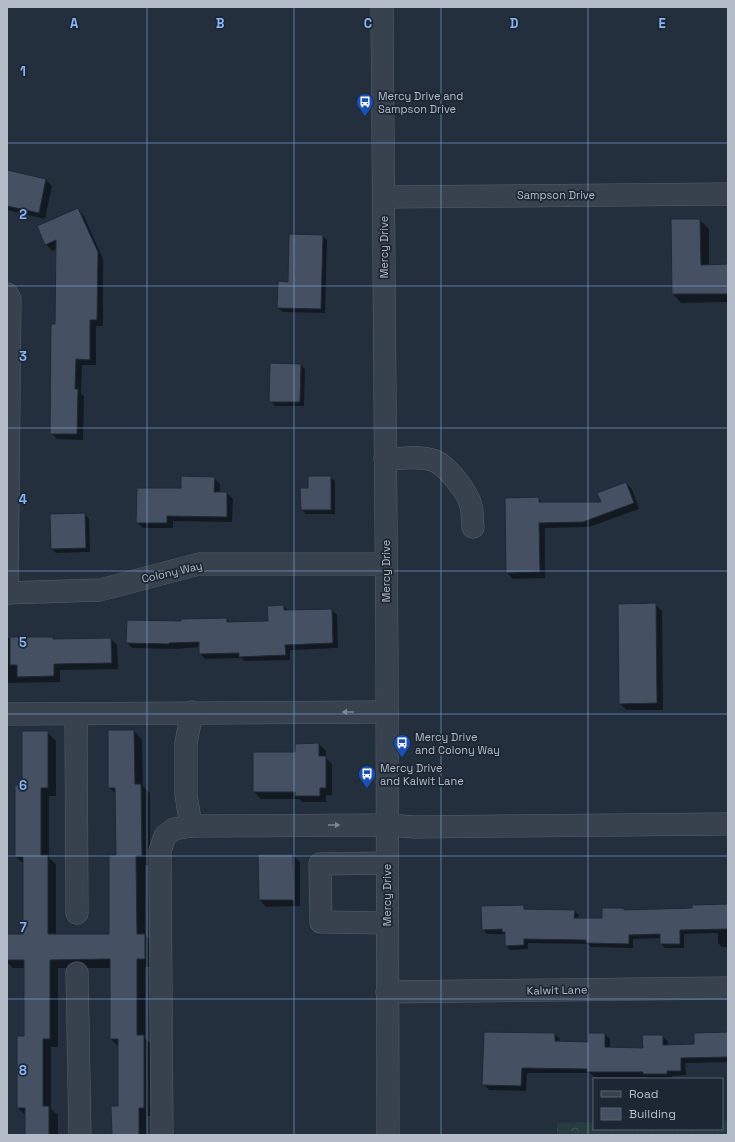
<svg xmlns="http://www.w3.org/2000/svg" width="735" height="1142" font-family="'Space Grotesk',sans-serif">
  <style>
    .park { fill: url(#park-crowns) }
    .shadow { fill: #0007 }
    .building { fill: #455162; stroke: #1f2835 }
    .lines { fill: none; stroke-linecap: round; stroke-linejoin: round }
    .minor-casing { stroke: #565f6c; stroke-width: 23 }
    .minor { stroke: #38414e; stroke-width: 22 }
    .oneway { fill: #7c8592 }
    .grid { fill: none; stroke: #8ab4f8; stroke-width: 1; stroke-opacity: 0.55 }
    .labels { text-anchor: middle; stroke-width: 3.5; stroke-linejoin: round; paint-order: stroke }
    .poi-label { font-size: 11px; fill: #b4bcc9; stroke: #1d2633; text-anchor: start }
    .street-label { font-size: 11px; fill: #b4bcc9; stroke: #1d2633 }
    .grid-label { font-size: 13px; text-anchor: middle; font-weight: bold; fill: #8ab4f8; stroke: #1d2633; stroke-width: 3.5; stroke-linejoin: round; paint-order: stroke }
  </style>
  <defs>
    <pattern id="park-crowns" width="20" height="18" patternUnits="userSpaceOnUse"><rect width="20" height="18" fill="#263c3f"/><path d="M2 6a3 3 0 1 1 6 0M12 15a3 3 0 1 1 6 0" fill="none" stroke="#435659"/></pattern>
  </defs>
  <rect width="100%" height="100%" fill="#242f3e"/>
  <!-- park -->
  <path class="park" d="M722,1121H728V1135H557V1123L594,1122V1129H722Z"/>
  <!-- shadow -->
  <g class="shadow">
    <path d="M7,171L46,180L52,186L45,219L7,210Z"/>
    <path d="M77,209L84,216L103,259V326H96V365H82L81,394L84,396L83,440L57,439L51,433L56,325L57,249L52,251L46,244Z"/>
    <path d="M700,220L709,229V265H728V302L681,303L673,294Z"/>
    <path d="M323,236L327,240L325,313L283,312L278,308L289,283Z"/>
    <path d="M301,365L305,369L304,406H275L270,401Z"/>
    <path d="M330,477L335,481V514H306L302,510L309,489Z"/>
    <path d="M214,478L220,484V493H227L233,499L232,522L173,521V528H143L137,522L182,489Z"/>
    <path d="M626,483L632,489L639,509L589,527L545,528V578L513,579L507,573L538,498L543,503H602Z"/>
    <path d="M85,514L89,519L90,552L56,553L52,549Z"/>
    <path d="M655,604L662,611L663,710H627L620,704Z"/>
    <path d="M284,606L288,611L332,610L337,615L338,648L290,650V660L245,661L241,658L205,659L200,654V647L174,649L132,648L127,643L128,621L182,622L226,619L231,623L269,622Z"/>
    <path d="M7,638H53L56,640L111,639L117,645L118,669L60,670V682L7,683Z"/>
    <path d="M134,731L142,740L143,786L150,793V865H145V935L153,943V967H145V1038L152,1045V1116H147V1135H113L119,1107V1047L111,1039V968H58V1047H51V1109L58,1115V1135H26V1116L18,1108L25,1037V968H13L7,962V935H24V864L16,857L23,786L47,732L56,741V796H49V858L56,864V935H110L117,856L116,794L109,787Z"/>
    <path d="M319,744L326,751V758L332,764V795H326V802H303L299,799H261L254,792L296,753Z"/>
    <path d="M293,855L300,862V906L266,907L260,900Z"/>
    <path d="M728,905V947H722L718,943V933L684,934V948H665L661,944V938L633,939V948L591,947L588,944L528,943V949L510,950L506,945V934H487L483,929L523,906L527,910L574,911L579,915L578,919H602L624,909L625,911L693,909Z"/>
    <path d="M555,1034L560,1040V1042L589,1043V1034H605L610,1039V1048L644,1049L662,1036L668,1041V1046L695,1045L728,1034V1062L685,1063L686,1075L672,1076V1079H649L647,1077H594L590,1073H527L526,1091L489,1090L484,1084Z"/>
  </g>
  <!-- building -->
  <g class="building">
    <path d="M7,170L46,179L39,213L7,206Z"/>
    <path d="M78,208L98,252L97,320H90V360L76,359L75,389H78L77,434H50L51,324H55L56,240L45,245L37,226Z"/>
    <path d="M671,219H700L701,265L728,264V294H672Z"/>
    <path d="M289,234L323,235L321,309L277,308L278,281L288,282Z"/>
    <path d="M270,363L301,364L300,402H269Z"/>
    <path d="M181,476L215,477L214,492H227V517L167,516V523H136L137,488H181Z"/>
    <path d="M308,476H331V510H301L300,488H308Z"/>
    <path d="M626,482L634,503L583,522L539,523L540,572L506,573L505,498L539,497V502H601L597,493Z"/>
    <path d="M85,513L86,548L51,549L50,514Z"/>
    <path d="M656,603L657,703L619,704L618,604Z"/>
    <path d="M284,605V610L332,609L333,643L285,645L286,655L239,657V653L199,654V642L169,643V644L126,643L127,620L181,621V619L227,618V622L268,621L267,606Z"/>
    <path d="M10,637H53V639L111,638L112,663L54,664V676L17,677V665H10Z"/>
    <path d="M108,730H134L135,784H141L142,856H136L137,934H145V959H137V1035H144V1108H139V1135H112L111,1106H118V1039H110V959L50,960V1039H43V1106H49V1135H25V1108H17V1036H24V960H7V934H23V857H15V785H22V731H48V788H41V855H48V934H109V855H116L115,788H108Z"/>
    <path d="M319,743V756H326V788H320V796H295V792H253V752H295V744Z"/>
    <path d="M258,854H293L294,900H259Z"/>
    <path d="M728,904V929L680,930V944H660V934L629,935V944L586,943V940L524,939V945L505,946V932H502V929L482,930L481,906L524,905V909L575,910L574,918H602V908H624V910L692,908V905Z"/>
    <path d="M484,1032L555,1033V1041L588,1042V1033H605V1047L643,1048L642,1035H663V1045L694,1044V1033L728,1032V1057L681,1058V1071H667V1074H643V1072H587V1069L522,1068L521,1086L482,1085Z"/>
  </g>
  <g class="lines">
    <defs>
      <g id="minor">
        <path d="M382,7L387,653L388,1135"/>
        <path d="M384,197L728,194"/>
        <path d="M7,294L10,299L7,593"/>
        <path d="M385,459C400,459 420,455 435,461C447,466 468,492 471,506C473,512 472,520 473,527"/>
        <path d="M7,593L100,590L199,564H386"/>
        <path d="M7,714L387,712"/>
        <path d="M76,714L77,913"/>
        <path d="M191,826L186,795V743L192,712"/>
        <path d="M387,863L320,864L321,922L387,923"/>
        <path d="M77,973L80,1135"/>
        <path d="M387,992L728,988"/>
        <path d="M162,1135L160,851L165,836L174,829L191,826L387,825L415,827L728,824"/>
      </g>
    </defs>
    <!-- minor casing -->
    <use href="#minor" class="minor-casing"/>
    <!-- minor -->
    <use href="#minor" class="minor"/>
  </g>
  <!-- one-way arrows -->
  <defs><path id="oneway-solid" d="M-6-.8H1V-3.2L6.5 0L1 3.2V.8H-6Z"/></defs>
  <g class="oneway">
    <use href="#oneway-solid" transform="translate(348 712) rotate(180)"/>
    <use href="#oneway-solid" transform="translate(334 825)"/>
  </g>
  <!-- grid -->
  <path class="grid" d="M147,7V1135M294,7V1135M441,7V1135M588,7V1135M7,143H728M7,286H728M7,428H728M7,571H728M7,714H728M7,856H728M7,999H728"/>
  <!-- icons -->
  <defs>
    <symbol id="bus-pin" viewBox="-11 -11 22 30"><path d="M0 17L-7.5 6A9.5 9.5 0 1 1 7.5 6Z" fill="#1a4fb4" stroke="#1d2633"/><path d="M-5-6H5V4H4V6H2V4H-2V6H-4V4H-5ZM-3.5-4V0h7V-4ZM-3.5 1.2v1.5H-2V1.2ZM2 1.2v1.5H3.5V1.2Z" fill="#fff"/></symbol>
  </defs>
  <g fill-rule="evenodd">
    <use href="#bus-pin" x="355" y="92" width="20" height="27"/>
    <use href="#bus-pin" x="392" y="733" width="20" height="27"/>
    <use href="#bus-pin" x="357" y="764" width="20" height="27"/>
  </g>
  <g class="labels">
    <!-- poi labels -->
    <g class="poi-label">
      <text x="378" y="100">Mercy Drive and<tspan x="378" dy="13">Sampson Drive</tspan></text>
      <text x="415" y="741">Mercy Drive<tspan x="415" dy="13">and Colony Way</tspan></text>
      <text x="380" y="772">Mercy Drive<tspan x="380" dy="13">and Kalwit Lane</tspan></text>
    </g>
    <!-- street labels -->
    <g class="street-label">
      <text x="556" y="199">Sampson Drive</text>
      <text transform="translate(384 247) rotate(-90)" y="4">Mercy Drive</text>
      <text transform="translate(386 571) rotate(-90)" y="4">Mercy Drive</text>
      <text transform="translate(172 572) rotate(-13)" y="4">Colony Way</text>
      <text transform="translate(387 895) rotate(-90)" y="4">Mercy Drive</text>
      <text transform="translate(557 990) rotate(-1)" y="4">Kalwit Lane</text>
    </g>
  </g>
  <g class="grid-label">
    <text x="74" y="28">A</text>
    <text x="220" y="28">B</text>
    <text x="368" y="28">C</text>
    <text x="514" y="28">D</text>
    <text x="662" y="28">E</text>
    <text x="23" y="76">1</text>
    <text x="23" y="219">2</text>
    <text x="23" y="361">3</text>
    <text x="23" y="504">4</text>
    <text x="23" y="647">5</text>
    <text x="23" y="790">6</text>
    <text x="23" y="932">7</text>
    <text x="23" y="1075">8</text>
  </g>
  <!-- border -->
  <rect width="735" height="1142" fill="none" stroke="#b4bcc9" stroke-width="16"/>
  <!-- legend -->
  <rect x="593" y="1078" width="130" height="52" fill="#1d2633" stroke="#59626f"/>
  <rect x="601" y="1091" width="20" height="6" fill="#38414e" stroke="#59626f"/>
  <text x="629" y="1098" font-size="12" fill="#b4bcc9">Road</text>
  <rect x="601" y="1108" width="20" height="12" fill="#455162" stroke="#59626f"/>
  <text x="629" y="1118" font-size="12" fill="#b4bcc9">Building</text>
</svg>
